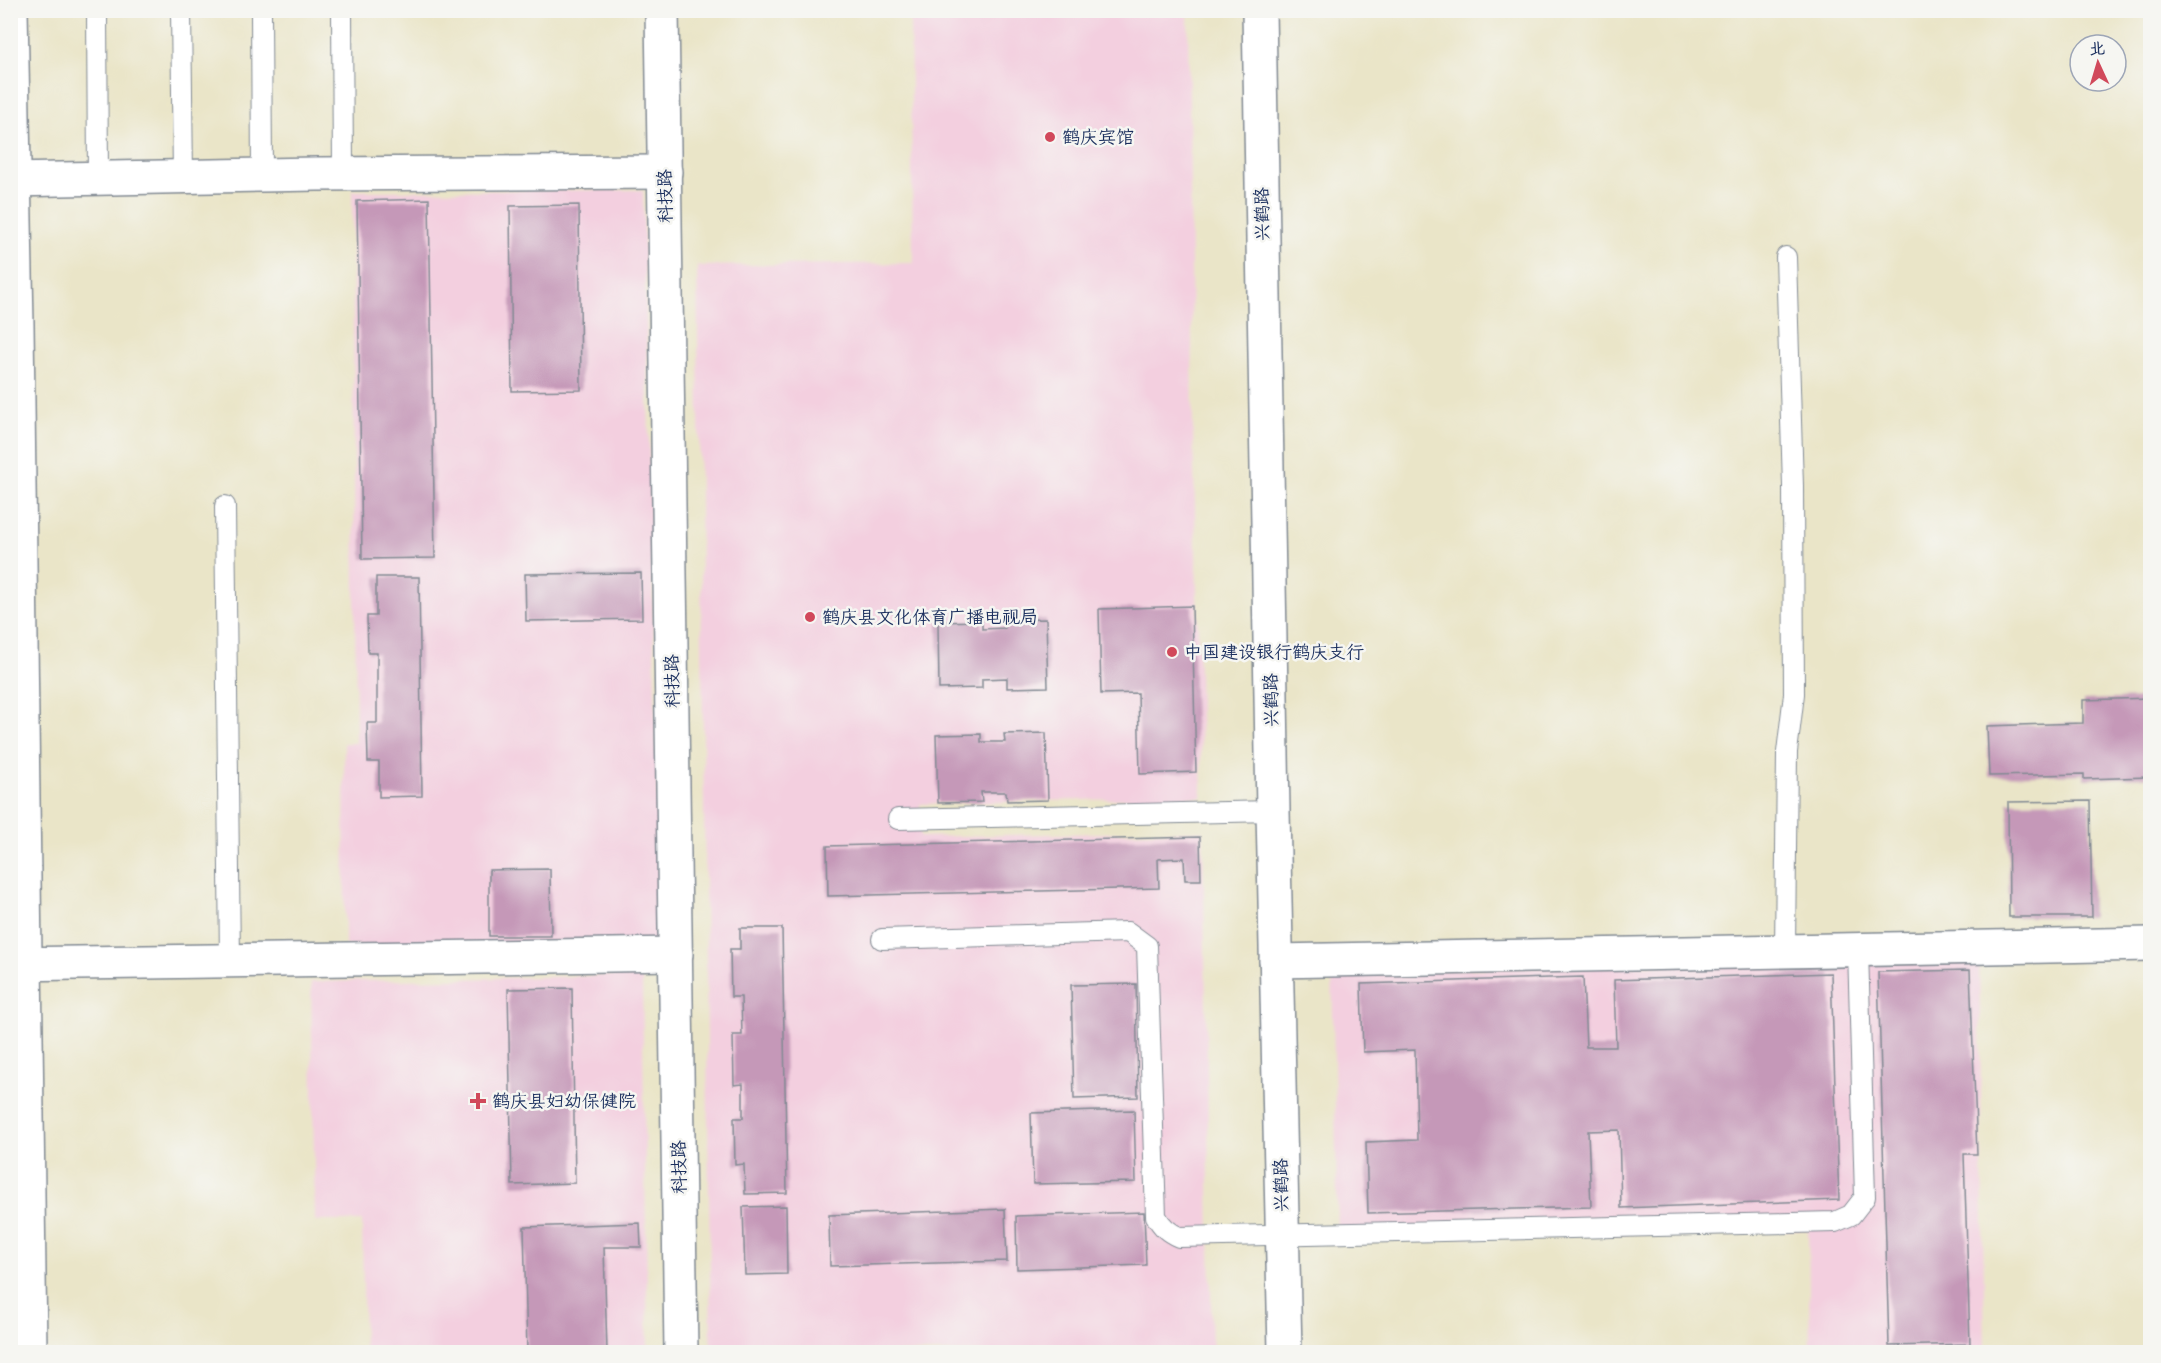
<svg xmlns="http://www.w3.org/2000/svg" width="2161" height="1363" font-family="'Shantell Sans','LXGW WenKai TC',sans-serif">
  <style>
    .built { fill: #f3cfdf }
    .building { fill: #c598b8 }
    .lines { fill: none; stroke-linecap: round; stroke-linejoin: round }
    .lane-casing { stroke: #828a93; stroke-width: 22 }
    .street-casing { stroke: #828a93; stroke-width: 36 }
    .secondary-casing { stroke: #828a93; stroke-width: 36 }
    .lane { stroke: #fff; stroke-width: 20 }
    .street { stroke: #fff; stroke-width: 33 }
    .secondary { stroke: #fff; stroke-width: 33 }
    .poi-dot { fill: #d1495b; stroke: #f6f6f2; stroke-width: 2 }
    .labels { text-anchor: middle; stroke-width: 5; stroke-linejoin: round; paint-order: stroke }
    .poi-label { font-size: 18px; fill: #1b2f5e; stroke: #f6f6f2; text-anchor: start }
    .street-label { font-size: 18px; fill: #1b2f5e; stroke: #f6f6f2 }
  </style>
  <rect width="100%" height="100%" fill="#f6f6f2"/>
  <filter id="ink" filterUnits="userSpaceOnUse"><feTurbulence type="fractalNoise" baseFrequency=".0167" numOctaves="2"/><feDisplacementMap in="SourceGraphic" scale="12" xChannelSelector="R" yChannelSelector="G"/><feConvolveMatrix kernelMatrix="1 2 1 2 8 2 1 2 1" color-interpolation-filters="sRGB"/></filter>
  <filter id="wash" filterUnits="userSpaceOnUse"><feTurbulence type="fractalNoise" baseFrequency=".008" numOctaves="4" result="noise"/><feDisplacementMap in="SourceGraphic" scale="24" xChannelSelector="R" yChannelSelector="G"/><feGaussianBlur stdDeviation="1.35" result="paint"/><feColorMatrix in="noise" values="0 0 0 0 0 0 0 0 0 0 0 0 0 0 0 0 0 1.4 0 .05"/><feComposite in="paint" operator="in"/></filter>
  <g filter="url(#wash)">
    <rect width="100%" height="100%" fill="#eae5c8"/>
    <!-- built -->
    <g class="built">
      <path d="M910,11H1188L1193,427L1202,797L920,804V837L1203,831L1212,1352H711L697,266L913,263Z"/>
      <path d="M643,190L661,943L345,946L344,743H356L352,191Z"/>
      <path d="M1979,958L1985,1352H1810L1808,1230L1338,1239L1332,972Z"/>
      <path d="M642,975L648,1352H364L362,1221H315L311,982Z"/>
    </g>
    <g id="blocks">
      <!-- building -->
      <g class="building">
        <path d="M429,199L435,558L362,559L357,201Z"/>
        <path d="M579,205L581,390L512,391L510,206Z"/>
        <path d="M641,573L642,619L526,621L525,574Z"/>
        <path d="M376,577H419L422,796L379,797V762H368L367,723H377V653H368L367,616H376Z"/>
        <path d="M1192,606L1196,772L1140,774L1138,693L1101,694L1099,609Z"/>
        <path d="M1046,619L1048,687L1007,688V678L982,679V688L939,689L938,622L982,621V629L1005,628V620Z"/>
        <path d="M2150,698V777L2084,779V774L1989,776L1987,726L2083,723V700Z"/>
        <path d="M1046,733L1048,800L1007,801L1006,792H981L982,802L938,803L936,735L981,734V742H1005L1004,734Z"/>
        <path d="M2090,801L2092,917H2009L2008,802Z"/>
        <path d="M1200,837L1201,880H1185L1184,858L1158,859L1159,888L828,896L827,846Z"/>
        <path d="M550,869L551,936H489V870Z"/>
        <path d="M740,928H782L787,1193L745,1194L744,1164L735,1165L734,1118H743V1084L734,1085L733,1035H742L741,997H731L730,949H740Z"/>
        <path d="M1970,970L1977,1154H1964L1970,1344L1889,1346L1878,972Z"/>
        <path d="M1831,973L1839,1200L1621,1208L1619,1130L1588,1131L1591,1207L1368,1213L1366,1142L1417,1140L1415,1050L1363,1052L1361,984L1583,977L1586,1047H1616L1614,980Z"/>
        <path d="M1136,984L1138,1097L1074,1099L1071,985Z"/>
        <path d="M572,988L575,1183L512,1185L508,989Z"/>
        <path d="M1134,1110L1136,1182L1033,1184L1031,1113Z"/>
        <path d="M786,1206L787,1274L745,1275L743,1207Z"/>
        <path d="M1005,1209L1007,1261L830,1266L829,1215Z"/>
        <path d="M1144,1212L1146,1265L1017,1269L1016,1216Z"/>
        <path d="M640,1223L641,1247H604L607,1352H527L524,1227Z"/>
      </g>
    </g>
  </g>
  <g filter="url(#ink)">
    <use href="#blocks" fill-opacity="0" stroke="#828a93" stroke-width="1.5"/>
    <g class="lines">
      <defs>
        <g id="lane">
          <path d="M97,10L98,179"/>
          <path d="M181,10L183,177"/>
          <path d="M261,10L262,175"/>
          <path d="M342,10L343,174"/>
          <path d="M225,506L230,961"/>
          <path d="M898,819L1273,811"/>
          <path d="M882,939L1128,932L1147,946L1156,1216C1162,1227 1168,1232 1179,1237L1835,1222L1851,1215L1865,1197L1858,949"/>
          <path d="M1785,951L1787,752L1794,694L1793,486L1786,257"/>
        </g>
        <g id="street">
          <path d="M11,10L17,325L30,1352"/>
          <path d="M662,10L681,1352"/>
          <path d="M10,180L317,174L665,172"/>
          <path d="M1276,961L2150,944"/>
          <path d="M10,964L676,954"/>
        </g>
        <path id="secondary" d="M1259,10L1273,811L1285,1352"/>
      </defs>
      <!-- lane casing -->
      <use href="#lane" class="lane-casing"/>
      <!-- street casing -->
      <use href="#street" class="street-casing"/>
      <!-- secondary casing -->
      <use href="#secondary" class="secondary-casing"/>
      <!-- lane -->
      <use href="#lane" class="lane"/>
      <!-- street -->
      <use href="#street" class="street"/>
      <!-- secondary -->
      <use href="#secondary" class="secondary"/>
    </g>
  </g>
  <!-- markers -->
  <g class="poi-dot">
    <circle cx="1050" cy="137" r="6"/>
    <circle cx="810" cy="617" r="6"/>
    <circle cx="1172" cy="652" r="6"/>
    <path d="M475 1092h6v6h6v6h-6v6h-6v-6h-6v-6h6z"/>
  </g>
  <g class="labels">
    <!-- poi labels -->
    <g class="poi-label">
      <text x="1062" y="143">鹤庆宾馆</text>
      <text x="822" y="623">鹤庆县文化体育广播电视局</text>
      <text x="1184" y="658">中国建设银行鹤庆支行</text>
      <text x="492" y="1107">鹤庆县妇幼保健院</text>
    </g>
    <!-- street labels -->
    <g class="street-label">
      <text transform="translate(665 196) rotate(-91)" y="6">科技路</text>
      <text transform="translate(1262 214) rotate(-91)" y="6">兴鹤路</text>
      <text transform="translate(672 681) rotate(-91)" y="6">科技路</text>
      <text transform="translate(1271 700) rotate(-91)" y="6">兴鹤路</text>
      <text transform="translate(679 1167) rotate(-91)" y="6">科技路</text>
      <text transform="translate(1281 1185) rotate(-91)" y="6">兴鹤路</text>
    </g>
  </g>
  <!-- margin -->
  <rect width="2161" height="1363" fill="none" stroke="#f6f6f2" stroke-width="36"/>
  <!-- north arrow -->
  <g transform="translate(2098 63) rotate(356)"><circle r="28" fill="#f6f6f2" stroke="#9ea6b7" stroke-width="1.5"/>
  <path d="M0-4.5L10 22L0 15L-10 22Z" fill="#d1495b"/>
  <text y="-9" font-size="16" font-weight="bold" text-anchor="middle" fill="#1b2f5e">北</text>
  </g>
</svg>
